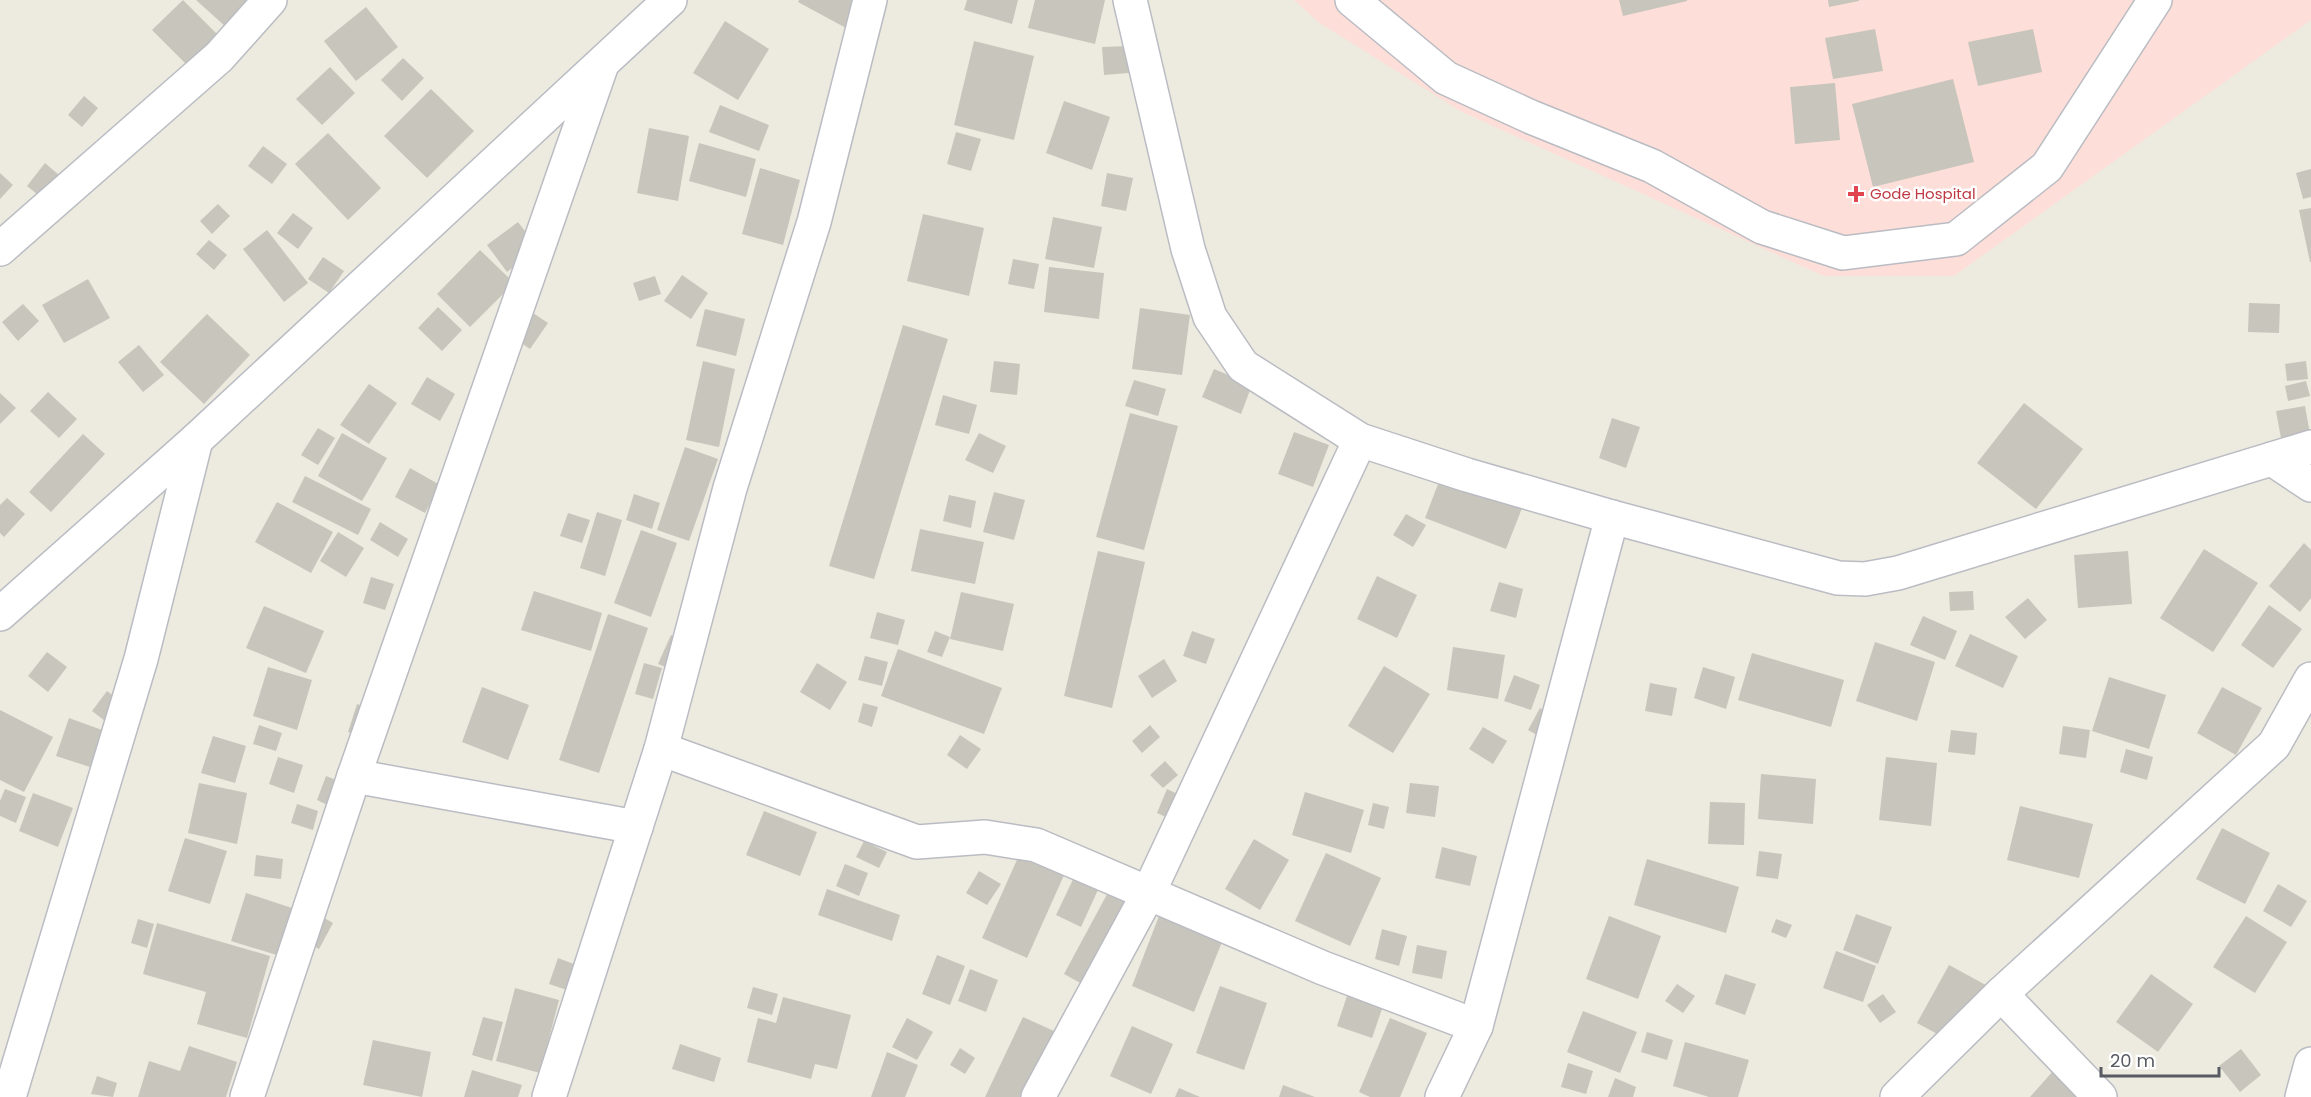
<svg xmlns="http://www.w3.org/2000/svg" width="2311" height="1097" font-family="Poppins,sans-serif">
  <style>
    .medical { fill: #fdded8 }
    .building { fill: #c8c5bc }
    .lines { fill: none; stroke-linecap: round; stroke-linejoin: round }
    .minor-casing { stroke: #babcc3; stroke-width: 36 }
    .minor { stroke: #fff; stroke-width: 33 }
    .health-dot { fill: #e0444e; stroke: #fff; stroke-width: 2 }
    .labels { text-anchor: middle; stroke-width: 5; stroke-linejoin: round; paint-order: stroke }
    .health-label { font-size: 15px; fill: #be3a42; stroke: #fff; text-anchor: start }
  </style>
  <rect width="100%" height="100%" fill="#edebdf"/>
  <!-- medical -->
  <path class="medical" d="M1294,0H2311V20L1954,276H1824L1462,112L1318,22Z"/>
  <!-- building -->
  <g class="building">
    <path d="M183,0L228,45L197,75L152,30Z"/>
    <path d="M196,0H250L226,27Z"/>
    <path d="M799,0H862L846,28L798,2Z"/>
    <path d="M967,0H1018L1012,24L964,10Z"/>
    <path d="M1035,0H1105L1095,44L1028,28Z"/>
    <path d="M1619,0H1687V1L1623,16Z"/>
    <path d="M1828,0H1859V1L1829,7Z"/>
    <path d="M366,7L398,47L356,81L324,41Z"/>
    <path d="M725,21L769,49L738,100L693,73Z"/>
    <path d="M1875,29L1883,71L1833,79L1825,38Z"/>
    <path d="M2033,29L2042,72L1978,86L1968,42Z"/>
    <path d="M974,41L1034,56L1014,140L954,125Z"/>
    <path d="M1127,46L1129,73L1104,75L1102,47Z"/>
    <path d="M403,58L424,78L402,101L381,80Z"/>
    <path d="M330,67L355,93L322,125L296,99Z"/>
    <path d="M1953,79L1974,162L1873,187L1852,104Z"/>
    <path d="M1835,83L1840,140L1795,144L1790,87Z"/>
    <path d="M431,89L474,131L427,178L384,136Z"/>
    <path d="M84,96L98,108L82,127L68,115Z"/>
    <path d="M1064,101L1110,117L1092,170L1046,153Z"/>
    <path d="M720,105L769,125L759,151L709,132Z"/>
    <path d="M649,128L689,136L678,201L637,193Z"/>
    <path d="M956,132L981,139L971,171L947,164Z"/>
    <path d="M328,133L381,188L348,220L295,164Z"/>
    <path d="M699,143L756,159L746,197L689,181Z"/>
    <path d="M263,146L287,164L272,184L248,166Z"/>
    <path d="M45,163L60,176L42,198L27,186Z"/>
    <path d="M760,168L800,180L783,245L742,234Z"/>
    <path d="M2311,169V197L2303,199L2296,173Z"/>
    <path d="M0,173L13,185L0,199Z"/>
    <path d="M1107,173L1133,178L1126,211L1101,206Z"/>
    <path d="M218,204L230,216L212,234L200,221Z"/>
    <path d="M2311,208V262H2310L2299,210Z"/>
    <path d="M293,213L313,228L298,249L277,233Z"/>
    <path d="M923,214L984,228L969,296L907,281Z"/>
    <path d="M1053,217L1102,227L1094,268L1045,259Z"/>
    <path d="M518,222L538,248L507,272L487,245Z"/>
    <path d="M267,230L308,283L284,302L243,249Z"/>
    <path d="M209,240L227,255L214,270L196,254Z"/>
    <path d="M480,250L514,283L470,327L437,294Z"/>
    <path d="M323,257L344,271L329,293L308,279Z"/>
    <path d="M1013,259L1039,264L1034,289L1008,284Z"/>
    <path d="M1049,267L1104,273L1099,319L1044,312Z"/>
    <path d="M682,275L708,293L691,319L664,301Z"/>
    <path d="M655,276L661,294L639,301L633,283Z"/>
    <path d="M88,279L110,318L64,343L42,305Z"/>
    <path d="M2249,303L2280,304L2279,333L2248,332Z"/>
    <path d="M23,304L39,321L18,341L2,322Z"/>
    <path d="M438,307L462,330L442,351L418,328Z"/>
    <path d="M1140,308L1190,315L1182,375L1132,369Z"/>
    <path d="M527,309L548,323L530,349L510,335Z"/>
    <path d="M705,309L745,319L736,356L696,346Z"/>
    <path d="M207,314L250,355L204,404L160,362Z"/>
    <path d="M903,325L948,339L874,579L829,566Z"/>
    <path d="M139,345L164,375L143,392L118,362Z"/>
    <path d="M703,361L735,369L719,447L686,440Z"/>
    <path d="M994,361L1020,364L1017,395L990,392Z"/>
    <path d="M2306,361L2308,379L2287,381L2285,364Z"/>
    <path d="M1214,369L1252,385L1241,414L1202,397Z"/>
    <path d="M427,377L455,394L440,421L411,404Z"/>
    <path d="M1134,380L1166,389L1158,416L1125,406Z"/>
    <path d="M2306,381L2310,396L2288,401L2285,386Z"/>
    <path d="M369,384L397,403L369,444L340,425Z"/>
    <path d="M48,392L77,419L59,438L30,411Z"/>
    <path d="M0,393L16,408L0,424Z"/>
    <path d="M943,395L977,405L969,434L935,425Z"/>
    <path d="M2024,403L2083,449L2036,509L1977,463Z"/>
    <path d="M2305,406L2310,434L2281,438L2276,411Z"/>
    <path d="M1130,413L1178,426L1144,550L1096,537Z"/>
    <path d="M1612,418L1640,427L1626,468L1599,458Z"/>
    <path d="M318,428L335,438L318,465L301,455Z"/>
    <path d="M1294,432L1329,445L1313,487L1278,474Z"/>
    <path d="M342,433L387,458L362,501L318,476Z"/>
    <path d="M979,433L1006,446L993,473L965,460Z"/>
    <path d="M83,434L105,454L51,512L29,492Z"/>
    <path d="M685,447L718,459L689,541L657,530Z"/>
    <path d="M410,468L440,485L425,513L395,497Z"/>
    <path d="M1443,471L1524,503L1506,549L1425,518Z"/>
    <path d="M305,476L371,509L358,535L292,502Z"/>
    <path d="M994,492L1025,500L1014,540L983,532Z"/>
    <path d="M634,494L660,503L652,529L626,520Z"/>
    <path d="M949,495L976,501L971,528L943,521Z"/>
    <path d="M7,498L25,514L4,537L0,533V505Z"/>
    <path d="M277,502L333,532L311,573L255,542Z"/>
    <path d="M597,512L622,520L605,576L580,568Z"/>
    <path d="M568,513L590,520L582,543L560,536Z"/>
    <path d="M1406,514L1426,525L1413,547L1393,535Z"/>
    <path d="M380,522L408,539L398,557L370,540Z"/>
    <path d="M920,529L984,542L975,584L911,571Z"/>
    <path d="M641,530L677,543L651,617L614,603Z"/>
    <path d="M338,532L364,548L346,577L320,561Z"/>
    <path d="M2304,543L2311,550V598L2300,612L2269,586Z"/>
    <path d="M2204,549L2258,583L2213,652L2160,618Z"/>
    <path d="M1098,551L1145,562L1112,708L1064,696Z"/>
    <path d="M2128,551L2132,604L2078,608L2074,555Z"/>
    <path d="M1377,576L1417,595L1397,638L1357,619Z"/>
    <path d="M371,577L394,584L385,610L363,603Z"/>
    <path d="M1499,582L1523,589L1516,618L1490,611Z"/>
    <path d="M534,591L602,613L591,651L521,630Z"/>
    <path d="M1973,591L1974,610L1950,611L1949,592Z"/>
    <path d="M961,592L1014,604L1003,651L950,639Z"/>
    <path d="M2028,598L2047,620L2025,639L2005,617Z"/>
    <path d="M2269,605L2302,629L2273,668L2241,645Z"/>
    <path d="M264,606L324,631L306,673L246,648Z"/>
    <path d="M877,612L905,620L898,645L870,638Z"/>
    <path d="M608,614L648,628L599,773L559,760Z"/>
    <path d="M1923,616L1957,631L1945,660L1910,645Z"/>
    <path d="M935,631L950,637L942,657L927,652Z"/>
    <path d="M1192,631L1215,639L1206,664L1183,656Z"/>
    <path d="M1970,634L2018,656L2003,688L1955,666Z"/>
    <path d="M671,635L694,645L683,674L658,664Z"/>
    <path d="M1875,642L1935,662L1917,721L1856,701Z"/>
    <path d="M1453,647L1505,655L1498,699L1447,690Z"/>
    <path d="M898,649L1002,688L984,734L881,696Z"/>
    <path d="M47,652L67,667L48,692L28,676Z"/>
    <path d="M1752,653L1844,680L1831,727L1738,700Z"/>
    <path d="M865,656L888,662L882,686L858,680Z"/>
    <path d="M1164,659L1177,681L1152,698L1138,676Z"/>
    <path d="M644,663L662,668L653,699L635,694Z"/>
    <path d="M817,663L847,682L830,710L800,692Z"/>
    <path d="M1384,666L1430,694L1393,753L1348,726Z"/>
    <path d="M268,667L312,680L297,730L253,716Z"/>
    <path d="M1703,667L1735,677L1726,709L1694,698Z"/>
    <path d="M1514,675L1540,685L1531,710L1504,701Z"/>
    <path d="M2109,677L2166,695L2149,749L2092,731Z"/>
    <path d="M1650,683L1677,688L1672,716L1645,711Z"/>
    <path d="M482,687L529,705L508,760L462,742Z"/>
    <path d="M2222,687L2262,708L2236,755L2197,733Z"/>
    <path d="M107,691L124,704L109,724L92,711Z"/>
    <path d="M863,703L878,707L872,727L858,722Z"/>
    <path d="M357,704L381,712L372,740L348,732Z"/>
    <path d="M1540,708L1555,717L1544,739L1528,730Z"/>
    <path d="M0,710L53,737L24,792L0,780Z"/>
    <path d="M69,718L102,730L90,767L56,756Z"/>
    <path d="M259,725L282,733L276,751L253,744Z"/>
    <path d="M1150,725L1160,737L1142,753L1132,741Z"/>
    <path d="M2063,726L2090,730L2086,758L2059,754Z"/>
    <path d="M1483,727L1507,741L1493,764L1469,749Z"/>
    <path d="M1951,730L1977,733L1975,755L1948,752Z"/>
    <path d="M960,735L981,749L967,769L947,755Z"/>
    <path d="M213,736L246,746L235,783L201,773Z"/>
    <path d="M2126,749L2153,757L2147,780L2120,772Z"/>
    <path d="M278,757L303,765L294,793L269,784Z"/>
    <path d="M1886,757L1937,763L1931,826L1879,820Z"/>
    <path d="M1165,761L1178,775L1163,788L1150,775Z"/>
    <path d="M1761,774L1816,779L1813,824L1758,819Z"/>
    <path d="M326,776L346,784L336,809L317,800Z"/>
    <path d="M199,783L247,793L237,844L188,833Z"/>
    <path d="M1410,783L1439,786L1435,817L1406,813Z"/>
    <path d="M5,789L26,797L16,823L0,816V801Z"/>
    <path d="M1167,789L1197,803L1187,827L1157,813Z"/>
    <path d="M1305,792L1364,810L1351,853L1292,835Z"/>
    <path d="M33,793L73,808L58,847L19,831Z"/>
    <path d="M1710,802L1745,803L1744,845L1708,844Z"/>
    <path d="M1373,803L1389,807L1384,829L1368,825Z"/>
    <path d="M297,804L318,811L313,830L291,823Z"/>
    <path d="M2020,806L2093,824L2079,878L2007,860Z"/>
    <path d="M764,811L817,832L800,876L746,855Z"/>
    <path d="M2222,828L2270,853L2245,904L2196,879Z"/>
    <path d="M185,838L227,851L210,904L168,891Z"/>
    <path d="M1254,839L1289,860L1260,910L1225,889Z"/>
    <path d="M864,841L887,852L879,868L856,857Z"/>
    <path d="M1024,844L1069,864L1027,958L982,938Z"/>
    <path d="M1442,847L1477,856L1470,886L1435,878Z"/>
    <path d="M1759,851L1782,854L1778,879L1756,876Z"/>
    <path d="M1326,853L1381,878L1350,946L1295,921Z"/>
    <path d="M256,855L283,859L281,879L254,876Z"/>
    <path d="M1647,859L1739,887L1726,933L1634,905Z"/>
    <path d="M845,864L868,873L859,896L836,886Z"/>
    <path d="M1078,869L1102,881L1081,927L1056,915Z"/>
    <path d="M979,871L1001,884L987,905L966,893Z"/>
    <path d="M2278,884L2307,901L2291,927L2263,911Z"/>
    <path d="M1112,885L1156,908L1108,998L1064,974Z"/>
    <path d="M827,889L900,915L892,941L818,915Z"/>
    <path d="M246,893L295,909L280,956L231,941Z"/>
    <path d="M309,909L333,923L319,949L294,935Z"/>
    <path d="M1856,914L1892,927L1878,964L1843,950Z"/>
    <path d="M1159,916L1222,942L1194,1012L1132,986Z"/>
    <path d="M1609,916L1661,936L1638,999L1586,979Z"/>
    <path d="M2246,916L2287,942L2255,993L2213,967Z"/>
    <path d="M138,919L154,924L147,948L131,943Z"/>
    <path d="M1776,919L1792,925L1786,938L1771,932Z"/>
    <path d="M157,923L270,956L247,1038L197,1024L206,992L143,974Z"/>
    <path d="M1382,929L1407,936L1399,966L1375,959Z"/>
    <path d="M1417,945L1447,951L1442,979L1412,973Z"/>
    <path d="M1836,951L1876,966L1863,1002L1823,988Z"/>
    <path d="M937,955L965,966L950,1005L922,994Z"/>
    <path d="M558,958L579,966L570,991L549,984Z"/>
    <path d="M1949,965L1995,990L1963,1048L1917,1023Z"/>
    <path d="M970,969L998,980L986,1012L958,1001Z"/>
    <path d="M1725,974L1756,984L1745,1015L1715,1004Z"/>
    <path d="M2151,974L2193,1004L2158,1052L2116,1022Z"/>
    <path d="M1677,984L1695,996L1683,1013L1665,1001Z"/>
    <path d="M1220,986L1267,1003L1244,1070L1196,1053Z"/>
    <path d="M753,987L778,994L772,1015L747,1008Z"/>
    <path d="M515,988L559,1000L540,1073L496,1061Z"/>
    <path d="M1348,993L1383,1006L1372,1038L1337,1026Z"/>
    <path d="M1883,994L1896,1012L1880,1023L1867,1005Z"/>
    <path d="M783,997L851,1015L837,1069L815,1064L811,1079L747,1062L758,1018L776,1023Z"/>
    <path d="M1583,1011L1637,1032L1620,1073L1567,1052Z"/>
    <path d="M483,1017L503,1022L492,1061L472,1055Z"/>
    <path d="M1023,1017L1065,1036L1036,1097H985Z"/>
    <path d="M907,1018L933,1032L917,1060L892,1047Z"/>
    <path d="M1390,1018L1427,1033L1400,1097H1370L1359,1092Z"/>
    <path d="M1132,1026L1173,1044L1151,1094L1110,1076Z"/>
    <path d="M1647,1032L1673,1040L1667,1060L1641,1052Z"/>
    <path d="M373,1040L431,1052L422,1097L363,1085Z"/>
    <path d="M1685,1042L1749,1060L1738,1097H1709L1673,1086Z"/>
    <path d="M680,1044L721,1058L714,1082L672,1069Z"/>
    <path d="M189,1046L237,1062L226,1097H138L149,1061L180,1071Z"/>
    <path d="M960,1048L975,1058L965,1074L950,1065Z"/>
    <path d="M2241,1049L2261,1075L2240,1092L2219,1066Z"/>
    <path d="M887,1052L918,1065L905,1097H871Z"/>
    <path d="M2062,1061L2099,1097H2030Z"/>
    <path d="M1568,1063L1593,1071L1586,1094L1561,1087Z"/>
    <path d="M472,1070L522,1085L518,1097H464Z"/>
    <path d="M97,1076L117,1083L113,1097L91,1094Z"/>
    <path d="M1615,1078L1636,1087L1633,1097H1608Z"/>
    <path d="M1283,1085L1315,1097H1279Z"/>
    <path d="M1179,1088L1200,1097H1175Z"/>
  </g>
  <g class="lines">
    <defs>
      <g id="minor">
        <path d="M1130,0L1188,249L1210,317L1243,366L1360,440L1467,475L1612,517L1838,578L1865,579L1898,573L2311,447"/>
        <path d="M1352,0L1446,78L1531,117L1652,166L1762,227L1843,253L1956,239L2047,167L2155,0"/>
        <path d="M0,249L219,57L270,0"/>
        <path d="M2272,459L2311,485"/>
        <path d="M0,614L196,440L670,0"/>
        <path d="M661,749L917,842L985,837L1036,845L1323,968L1476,1026"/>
        <path d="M354,776L636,827"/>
        <path d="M2001,994L2100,1097"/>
        <path d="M9,1097L141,659L196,440"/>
        <path d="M247,1097L354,776L602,64"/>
        <path d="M549,1097L661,749L730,488L814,222L870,0"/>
        <path d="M1038,1097L1148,894L1360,440"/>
        <path d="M1442,1097L1476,1026L1612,517"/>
        <path d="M1897,1097L2001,994L2274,745L2311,679"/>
        <path d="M2302,1097L2311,1064"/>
      </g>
    </defs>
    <!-- minor casing -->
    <use href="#minor" class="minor-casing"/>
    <!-- minor -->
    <use href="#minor" class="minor"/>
  </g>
  <!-- markers -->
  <path class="health-dot" d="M1853 185h6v6h6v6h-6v6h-6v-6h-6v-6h6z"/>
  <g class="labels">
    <!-- health labels -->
    <g class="health-label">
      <text x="1870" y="199">Gode Hospital</text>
    </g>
  </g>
  <!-- scale -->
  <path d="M2101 1067v9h118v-9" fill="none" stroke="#585c62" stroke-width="3"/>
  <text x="2110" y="1067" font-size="18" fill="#585c62" stroke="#ffffff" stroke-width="4.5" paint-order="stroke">20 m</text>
</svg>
